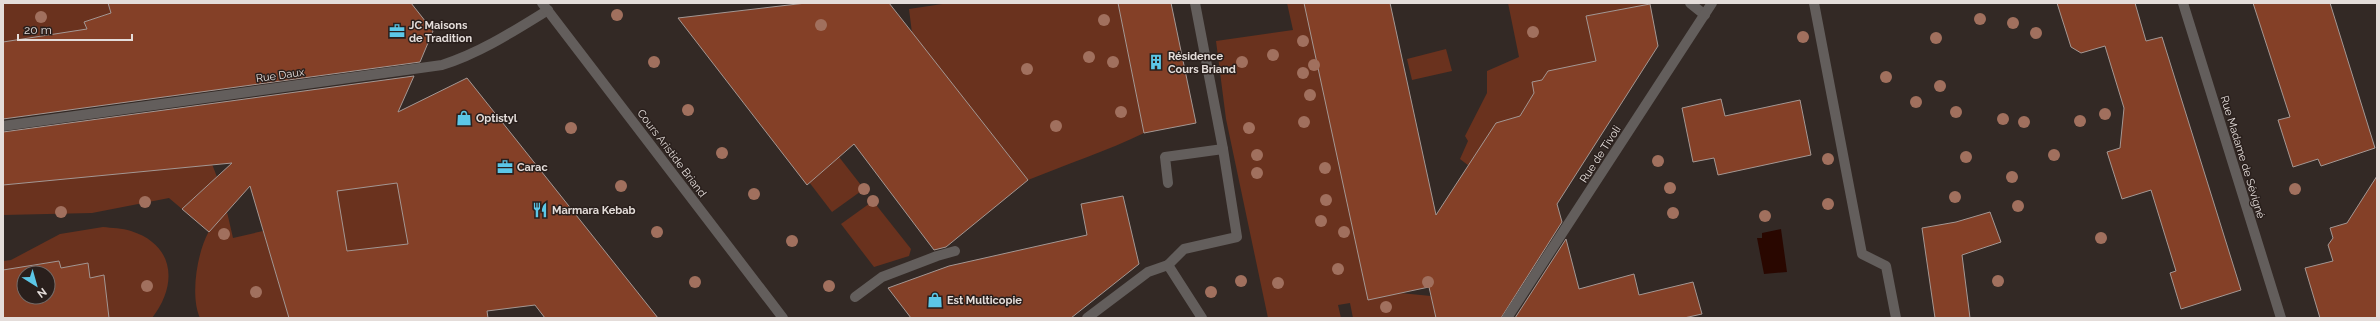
<svg xmlns="http://www.w3.org/2000/svg" width="2380" height="321" font-family="Raleway,sans-serif">
  <style>
    .green { fill: #6a321e }
    .water { fill: #290700 }
    .building { fill: #844027; stroke: #a49793; fill-rule: evenodd }
    .lines { fill: none; stroke-linecap: round; stroke-linejoin: round }
    .service { stroke: #635e5c; stroke-width: 10 }
    .minor { stroke: #635e5c; stroke-width: 10 }
    .tertiary { stroke: #635e5c; stroke-width: 10 }
    .tree { fill: #a1705e }
    .labels { text-anchor: middle; stroke-width: 3; stroke-linejoin: round; paint-order: stroke }
    .poi-label { font-size: 11px; font-weight: bold; fill: #e4ddda; stroke: #291f1c; text-anchor: start }
    .street-label { font-size: 11px; fill: #e4ddda; stroke: #291f1c }
  </style>
  <rect width="100%" height="100%" fill="#332925"/>
  <!-- green -->
  <g class="green">
    <path d="M3,3H108L111,13L84,22L89,36L3,42Z"/>
    <path d="M949,3H1118L1144,133C1107,151 1067,164 1028,180L912,33L909,9Z"/>
    <path d="M1287,3H1305L1400,293L1431,296L1436,318H1353L1350,303L1338,305L1341,318H1268L1226,119L1216,41L1293,30Z"/>
    <path d="M1508,3L1650,4L1586,16L1596,61L1534,93L1520,116L1504,121L1473,169L1460,159L1468,141L1465,136L1487,93V71L1519,57Z"/>
    <path d="M1446,49L1452,71L1412,80L1407,59Z"/>
    <path d="M839,157L864,189L832,212L809,182Z"/>
    <path d="M354,158L357,174L364,179L431,166L434,176C444,174 449,168 459,166L462,188L439,193L437,183L426,184L430,204L491,194L495,217L502,216L504,225L483,223L475,235L472,219L483,218L481,209L404,221L408,244L329,253L340,318L338,311L327,313L300,234L313,232L312,223L341,218L337,191L346,189L341,160Z"/>
    <path d="M212,164L217,177L182,209L169,198L92,213L3,215V185Z"/>
    <path d="M873,201L911,249L909,256L874,267L841,224Z"/>
    <path d="M227,212L233,238L263,231L289,318H200C190,296 197,254 208,233C212,225 221,218 227,212Z"/>
    <path d="M103,227C112,228 122,228 131,231C175,245 178,285 152,318H109L103,276L90,278L88,263L61,268L59,261L32,265L3,276V261L11,260L60,234Z"/>
  </g>
  <!-- water -->
  <path class="water" d="M1781,229L1787,272L1764,274L1757,238H1762V233Z"/>
  <!-- building -->
  <g class="building">
    <path d="M108,3H411L433,31L420,62L3,119V42L87,29L84,22L111,13Z"/>
    <path d="M806,3H889L1028,180L946,247L934,250L854,144L807,185L678,18Z"/>
    <path d="M1118,3H1171L1196,123L1144,133Z"/>
    <path d="M1304,3H1390L1436,215L1496,123L1520,116L1534,93L1532,82L1542,80L1548,71L1596,61L1586,16L1650,4L1658,46L1557,204L1562,222L1501,318H1436L1429,287L1368,300Z"/>
    <path d="M2057,3H2135L2146,41L2162,37L2241,290L2181,309L2170,273L2176,271L2151,190L2122,199L2107,152L2120,148L2124,108L2105,46L2081,53L2071,47Z"/>
    <path d="M2253,3H2330L2375,148L2321,166L2318,159L2293,167L2278,120L2290,117Z"/>
    <path d="M414,76L398,112L467,78L658,318H545L535,305L487,311L488,318H289L250,186L209,232L182,209L232,163L3,185V132ZM397,183L408,244L347,251L337,191Z"/>
    <path d="M1721,99L1725,116L1800,100L1811,155L1718,175L1714,158L1693,162L1682,108Z"/>
    <path d="M2377,176V318H2320L2305,268L2333,261L2328,245L2333,238L2330,228L2347,223Z"/>
    <path d="M1123,196L1139,264L1071,318H911L888,288L949,266L1087,235L1081,204Z"/>
    <path d="M1990,212L2001,242L1962,255L1970,318H1935L1922,228L1956,222Z"/>
    <path d="M1566,239L1579,289L1634,274L1639,295L1693,282L1702,314L1684,318H1515Z"/>
    <path d="M59,261L61,268L88,263L90,278L104,275L109,318H3V270ZM24,273H48V297H24Z"/>
  </g>
  <g class="lines">
    <!-- service -->
    <g class="service">
      <path d="M1195,3L1223,149"/>
      <path d="M1690,3L1705,15"/>
      <path d="M1814,3L1862,254L1886,266L1896,318"/>
      <path d="M1168,183L1165,157L1223,149L1237,237L1184,249L1168,265L1202,318"/>
      <path d="M855,297L882,277L937,256L955,251"/>
      <path d="M1087,318L1148,272L1168,265"/>
    </g>
    <!-- minor -->
    <g class="minor">
      <path d="M2183,3L2281,318"/>
      <path d="M3,126L442,65C480,53 514,31 548,10"/>
      <path d="M1507,318L1712,3"/>
    </g>
    <!-- tertiary -->
    <path class="tertiary" d="M542,3L783,318"/>
  </g>
  <!-- trees -->
  <g class="tree">
    <circle cx="617" cy="15" r="6"/>
    <circle cx="41" cy="17" r="6"/>
    <circle cx="1980" cy="19" r="6"/>
    <circle cx="1104" cy="20" r="6"/>
    <circle cx="2013" cy="23" r="6"/>
    <circle cx="821" cy="25" r="6"/>
    <circle cx="1533" cy="32" r="6"/>
    <circle cx="2036" cy="33" r="6"/>
    <circle cx="1803" cy="37" r="6"/>
    <circle cx="1936" cy="38" r="6"/>
    <circle cx="1303" cy="41" r="6"/>
    <circle cx="1273" cy="55" r="6"/>
    <circle cx="1089" cy="57" r="6"/>
    <circle cx="654" cy="62" r="6"/>
    <circle cx="1113" cy="62" r="6"/>
    <circle cx="1242" cy="62" r="6"/>
    <circle cx="1314" cy="65" r="6"/>
    <circle cx="1027" cy="69" r="6"/>
    <circle cx="1303" cy="73" r="6"/>
    <circle cx="1886" cy="77" r="6"/>
    <circle cx="1940" cy="86" r="6"/>
    <circle cx="1310" cy="95" r="6"/>
    <circle cx="1916" cy="102" r="6"/>
    <circle cx="688" cy="110" r="6"/>
    <circle cx="1121" cy="112" r="6"/>
    <circle cx="1956" cy="112" r="6"/>
    <circle cx="2105" cy="114" r="6"/>
    <circle cx="2003" cy="119" r="6"/>
    <circle cx="2080" cy="121" r="6"/>
    <circle cx="1304" cy="122" r="6"/>
    <circle cx="2024" cy="122" r="6"/>
    <circle cx="1056" cy="126" r="6"/>
    <circle cx="571" cy="128" r="6"/>
    <circle cx="1249" cy="128" r="6"/>
    <circle cx="722" cy="153" r="6"/>
    <circle cx="1257" cy="155" r="6"/>
    <circle cx="2054" cy="155" r="6"/>
    <circle cx="1966" cy="157" r="6"/>
    <circle cx="1828" cy="159" r="6"/>
    <circle cx="1658" cy="161" r="6"/>
    <circle cx="1325" cy="168" r="6"/>
    <circle cx="1257" cy="173" r="6"/>
    <circle cx="2012" cy="177" r="6"/>
    <circle cx="621" cy="186" r="6"/>
    <circle cx="1670" cy="188" r="6"/>
    <circle cx="864" cy="189" r="6"/>
    <circle cx="2295" cy="189" r="6"/>
    <circle cx="754" cy="194" r="6"/>
    <circle cx="1955" cy="197" r="6"/>
    <circle cx="1326" cy="200" r="6"/>
    <circle cx="873" cy="201" r="6"/>
    <circle cx="145" cy="202" r="6"/>
    <circle cx="1828" cy="204" r="6"/>
    <circle cx="2018" cy="206" r="6"/>
    <circle cx="61" cy="212" r="6"/>
    <circle cx="1673" cy="213" r="6"/>
    <circle cx="1765" cy="216" r="6"/>
    <circle cx="1321" cy="221" r="6"/>
    <circle cx="657" cy="232" r="6"/>
    <circle cx="1344" cy="232" r="6"/>
    <circle cx="224" cy="234" r="6"/>
    <circle cx="2101" cy="238" r="6"/>
    <circle cx="792" cy="241" r="6"/>
    <circle cx="1338" cy="269" r="6"/>
    <circle cx="1241" cy="281" r="6"/>
    <circle cx="1998" cy="281" r="6"/>
    <circle cx="695" cy="282" r="6"/>
    <circle cx="1428" cy="282" r="6"/>
    <circle cx="1278" cy="283" r="6"/>
    <circle cx="147" cy="286" r="6"/>
    <circle cx="829" cy="286" r="6"/>
    <circle cx="256" cy="292" r="6"/>
    <circle cx="1211" cy="292" r="6"/>
    <circle cx="1386" cy="307" r="6"/>
  </g>
  <!-- icons -->
  <defs>
    <symbol id="office-bare" viewBox="-9 -9 18 18"><path d="M-6-3h4V-5.5h4V-3h4V5H-6ZM-1-4.5V-3h2v-1.5ZM-6 0V1H6V0Z" fill="#5cc7e7" stroke="#291f1c" stroke-width="2.5" paint-order="stroke"/></symbol>
    <symbol id="building-bare" viewBox="-9 -9 18 18"><path d="M-4-6H4V6H1V3H-1V6H-4ZM-2.5-4.3h1.7v1.8h-1.7ZM.8-4.3h1.7v1.8H.8ZM-2.5-1h1.7V.8h-1.7ZM.8-1h1.7V.8H.8Z" fill="#5cc7e7" stroke="#291f1c" stroke-width="2.5" paint-order="stroke"/></symbol>
    <symbol id="shop-bare" viewBox="-9 -9 18 18"><path d="M-5-2.5h2.3a2.7 3.5 0 0 1 5.4 0H5L5.5 6h-11ZM-1.5-2.5h3a1.5 2.3 0 0 0-3 0Z" fill="#5cc7e7" stroke="#291f1c" stroke-width="2.5" paint-order="stroke"/></symbol>
    <symbol id="restaurant-bare" viewBox="-9 -9 18 18"><path d="M-5-6h1v4h1v-4h1v4h1v-4h1v5L-1.5 .5V6h-2V.5L-5-1ZM5-6V6H3V1.5H1.5Q1.5-4 5-6Z" fill="#5cc7e7" stroke="#291f1c" stroke-width="2.5" paint-order="stroke"/></symbol>
  </defs>
  <g fill-rule="evenodd">
    <use href="#office-bare" x="386" y="20" width="22" height="22"/>
    <use href="#building-bare" x="1145" y="51" width="22" height="22"/>
    <use href="#shop-bare" x="453" y="107" width="22" height="22"/>
    <use href="#office-bare" x="494" y="156" width="22" height="22"/>
    <use href="#restaurant-bare" x="529" y="199" width="22" height="22"/>
    <use href="#shop-bare" x="924" y="289" width="22" height="22"/>
  </g>
  <g class="labels">
    <!-- poi labels -->
    <g class="poi-label">
      <text x="409" y="29">JC Maisons<tspan x="409" dy="13">de Tradition</tspan></text>
      <text x="1168" y="60">Résidence<tspan x="1168" dy="13">Cours Briand</tspan></text>
      <text x="476" y="122">Optistyl</text>
      <text x="517" y="171">Carac</text>
      <text x="552" y="214">Marmara Kebab</text>
      <text x="947" y="304">Est Multicopie</text>
    </g>
    <!-- street labels -->
    <g class="street-label">
      <text transform="translate(280 75) rotate(-8)" y="4">Rue Daux</text>
      <text transform="translate(672 153) rotate(53)" y="4">Cours Aristide Briand</text>
      <text transform="translate(1600 154) rotate(-57)" y="4">Rue de Tivoli</text>
      <text transform="translate(2243 157) rotate(73)" y="4">Rue Madame de Sévigné</text>
    </g>
  </g>
  <!-- border -->
  <rect width="2380" height="321" fill="none" stroke="#e4ddda" stroke-width="8"/>
  <!-- north arrow -->
  <g transform="translate(36 285) rotate(143)"><circle r="19" fill="#291f1c" stroke="#746b68"/>
  <path d="M0-3L7 15L0 10L-7 15Z" fill="#5cc7e7"/>
  <text y="-6" font-size="11" font-weight="bold" text-anchor="middle" fill="#e4ddda">N</text>
  </g>
  <!-- scale -->
  <path d="M18 34v6h114v-6" fill="none" stroke="#e4ddda" stroke-width="2"/>
  <text x="24" y="34" font-size="12" fill="#e4ddda" stroke="#291f1c" stroke-width="3" paint-order="stroke">20 m</text>
</svg>
